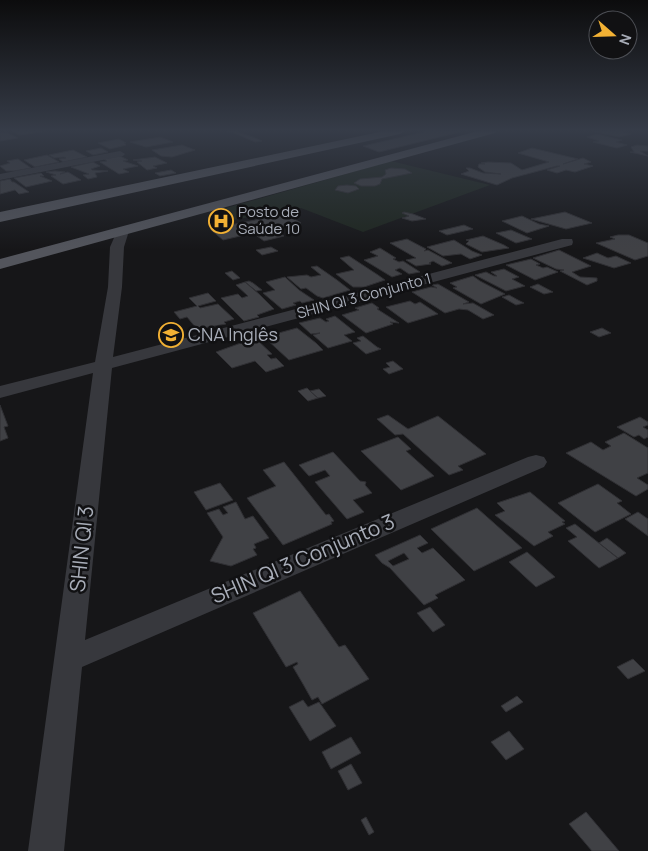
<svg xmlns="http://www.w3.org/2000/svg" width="648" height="851" font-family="Manrope,sans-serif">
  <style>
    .green { fill: #1e261f }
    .building { fill: #404145; stroke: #303034; fill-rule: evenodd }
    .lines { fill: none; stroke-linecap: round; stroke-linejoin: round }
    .minor { fill: #37383d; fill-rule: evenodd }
    .major { fill: #53555c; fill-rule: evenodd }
    .labels { text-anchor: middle; stroke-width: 5; stroke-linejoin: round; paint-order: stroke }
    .far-poi-label { font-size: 15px; fill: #a8adb8; stroke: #111113; text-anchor: start }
    .far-street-label { font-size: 15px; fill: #a8adb8; stroke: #111113 }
    .poi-label { font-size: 18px; fill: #a8adb8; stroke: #111113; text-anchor: start }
    .near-street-label { font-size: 21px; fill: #a8adb8; stroke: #111113 }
  </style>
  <rect width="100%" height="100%" fill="#161618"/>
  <!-- green -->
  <path class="green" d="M391,161L490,185L363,232L301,208L233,220L209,213Z"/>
  <!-- building -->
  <g class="building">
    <path d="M12,131H40L42,132L19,135Z"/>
    <path d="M235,131L253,137L262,141L255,142L232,132H226Z"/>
    <path d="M428,131L460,132L379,152L363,146Z"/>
    <path d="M619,131L631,134L619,137L595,132Z"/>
    <path d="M5,132L10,134L18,138L0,141V133Z"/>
    <path d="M597,134L622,140L616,142L627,145L617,148L593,142L599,141L587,137Z"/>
    <path d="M160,137L173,142L146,147L130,142Z"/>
    <path d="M119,139L126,143H124L126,145L110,149L98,143Z"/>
    <path d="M182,145L195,150L172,157L161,156L152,150Z"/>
    <path d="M637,145L648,146V151H640L648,156L630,152H634L631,147Z"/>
    <path d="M101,148L108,152L93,155L86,151Z"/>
    <path d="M532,148L578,159L563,164L583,158L591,162L584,164L593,166L575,172L566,170L557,173L547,170L560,166H557L512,178L497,185L461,174L469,171L466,168H470L483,173L501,174L485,172L478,167L479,164H485L481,163L488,162L511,163L522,170L549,162L518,153Z"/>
    <path d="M73,150L87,157L63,162L59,159L66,158L64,157L54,158L49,155Z"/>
    <path d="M47,155L59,162L35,167L24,160Z"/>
    <path d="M120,156L128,160L123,161L138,166L123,169L129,172L119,174L100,162L107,161L104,159Z"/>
    <path d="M155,157L167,163L153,166L157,168L147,170L137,162L142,161L133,160Z"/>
    <path d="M18,159L31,168L14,171H6L0,166L10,163L7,161Z"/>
    <path d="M93,162L100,166L91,169L92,170L108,171L95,173L97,177L88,179L83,175L89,174L71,167Z"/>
    <path d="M391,168L405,169L412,173L382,179L380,184L375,186H361L354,183L360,179L382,177L386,174L385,170Z"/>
    <path d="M171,170L176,173L160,176L155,173Z"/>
    <path d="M55,171L65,172L60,174L68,172L81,180L63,184L51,176L56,175L46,172Z"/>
    <path d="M41,173L44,176H40L52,181L26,187L14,178Z"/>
    <path d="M10,179L12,182H14L29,192L19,194L15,190L0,194V181Z"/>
    <path d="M347,185L356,186L359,189L348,193L335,190L338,186Z"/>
    <path d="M404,212L413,214L426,219L412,221L402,218L409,216L402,213Z"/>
    <path d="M565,212L592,223L566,229L531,219Z"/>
    <path d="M286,214L301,223L273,229L284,236L264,241L253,233L223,240L210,229Z"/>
    <path d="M522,216L539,224L549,226L527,233L502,221Z"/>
    <path d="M464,225L473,229L447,235L439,231Z"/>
    <path d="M511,230L532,239L516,243L496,233Z"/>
    <path d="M618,235H629L648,243V256L635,260L596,243L615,239L610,237Z"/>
    <path d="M483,236L504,245L509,248L482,252L466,244L469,241L466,240Z"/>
    <path d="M407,239L426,249L424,251L428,250L452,263L442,266L433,261L429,263L431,264L416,266L406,260L416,258L390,243Z"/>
    <path d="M454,240L472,251L482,255L470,259L461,254L443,256L427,247Z"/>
    <path d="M271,247L278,251L262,255L256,250Z"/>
    <path d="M380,248L396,258L393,259L399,262L403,261L420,272L409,274L400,268L395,270L402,274L392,277L364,260L378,256L370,252Z"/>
    <path d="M559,250L591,266L572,272L580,277L597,278V281L587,285L560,271L564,270L556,269L533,258Z"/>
    <path d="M597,253L608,258L616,256L631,263L614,268L583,258Z"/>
    <path d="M349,256L378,275L385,280L364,287H353L336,274L354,270L340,258Z"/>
    <path d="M531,259L540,264L536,265L543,268L547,267L558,272L535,280L506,265Z"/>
    <path d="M317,266L337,280L350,290L323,298L317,296L306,288L301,289L287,277L307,275L311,277L321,275L311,267Z"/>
    <path d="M504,269L519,277L512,279L525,286L506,291L475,275L486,272L494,276H497L491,272Z"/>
    <path d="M232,271L240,278L233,280L225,273Z"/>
    <path d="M473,276L480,281L505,294L481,304L453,288L457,287L450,283Z"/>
    <path d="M285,277L299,290L314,300L302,303L300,301L293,303L296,305L282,309L263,293L275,290L266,282Z"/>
    <path d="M249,281L253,283L262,290L256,291L245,282Z"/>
    <path d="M245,282L259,294L274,309L257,315L259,317L244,321L221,298L238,294L242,298L248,296L236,285Z"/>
    <path d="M438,284L469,302L463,304L473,303L494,315L483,319L468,310L459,309L445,313L412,292L431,287L437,288L432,285Z"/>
    <path d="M538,284L553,292L544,294L530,287Z"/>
    <path d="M208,293L216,301L198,306L200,308L218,304L234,319L224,322L226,324L197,329L187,317L180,319L174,312L197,306L189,298Z"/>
    <path d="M509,295L518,300L524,303L516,305L502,297Z"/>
    <path d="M410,301L415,304L420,302L438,314L408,323L386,307Z"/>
    <path d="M372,303L379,308L377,309L399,323L390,322L393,324L366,333L342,315L359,310L355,308Z"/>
    <path d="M335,316L355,332L344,335L352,341L328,348L313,335L320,333L311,334L299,323L320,318L326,322L329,321L326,319Z"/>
    <path d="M297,328L316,343L323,350L289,360L264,337Z"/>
    <path d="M602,328L611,333L599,337L590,332Z"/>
    <path d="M363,336L377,347L381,349L366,354L353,343L361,341L357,338Z"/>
    <path d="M255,338L272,354L267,355L271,359L276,358L284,366L266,372L255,361L232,368L216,352Z"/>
    <path d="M393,361L403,369L389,374L383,369L390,367L386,363Z"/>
    <path d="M307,388L310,391L318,398L308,401L298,391Z"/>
    <path d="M319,389L326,396L318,398L310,391Z"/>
    <path d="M0,405L8,426L4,427L8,438L0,441Z"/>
    <path d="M388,415L408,429L438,416L486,454L458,466L463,470L449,475L403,434L395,435L377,419Z"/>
    <path d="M640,417L648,422V425L643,427L648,430V437L644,439L639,435L634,437L617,427Z"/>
    <path d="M624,433L648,448V473L637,478L648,485V489L636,496L566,453L591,442L603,450L611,446L605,442Z"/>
    <path d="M398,437L411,449L406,451L434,476L401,490L361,451Z"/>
    <path d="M333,452L360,481L366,482L365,485L372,493L353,500L364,512L347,519L315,482L330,476L325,470L309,476L299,465Z"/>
    <path d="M284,462L326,515L329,514L334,521L331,522L332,524L283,545L247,498L276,486L263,470Z"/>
    <path d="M220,483L233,500L206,510L194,492Z"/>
    <path d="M598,484L622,501L617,503L631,514L595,532L558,503Z"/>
    <path d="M530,492L565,521L562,522L565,524L548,532L553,536L534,546L495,515L505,511L497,503Z"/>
    <path d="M236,502L245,519L253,516L269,538L254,544L256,548L253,549L257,555L231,566L210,561L223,537L207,513L219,509L223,515L228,513L223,507Z"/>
    <path d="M477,508L522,548L474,571L431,529Z"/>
    <path d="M638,512L648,519V536L625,519Z"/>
    <path d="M575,524L615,556L618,558L599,568L568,541L577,537L566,528Z"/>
    <path d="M420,535L428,543L417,548L422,553L433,548L465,580L435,595L438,598L424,605L390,568L382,563L375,555ZM404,553L409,559L393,566L388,561Z"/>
    <path d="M607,538L626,553L618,558L599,543Z"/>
    <path d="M527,552L555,577L536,587L509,562Z"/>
    <path d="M300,591L339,647L345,645L369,679L322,704L318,697L312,700L303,684L293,667L298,664L297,662L286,667L253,613Z"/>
    <path d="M430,607L445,625L433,632L417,613Z"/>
    <path d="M633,659L645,671L628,679L617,667Z"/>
    <path d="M517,696L523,702L506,712L501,706Z"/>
    <path d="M303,700L308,707L319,702L336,726L310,741L289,707Z"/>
    <path d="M509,731L524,749L506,760L491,742Z"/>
    <path d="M351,737L361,753L331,769L322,752Z"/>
    <path d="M351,764L362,783L348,790L338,771Z"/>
    <path d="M586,812L619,851H592L569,824Z"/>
    <path d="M366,817L374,832L369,835L361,820Z"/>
  </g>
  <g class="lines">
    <!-- minor -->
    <g class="minor">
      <path d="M120,151L125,154L123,156L0,180V174Z"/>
      <path d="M123,227L129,231L124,247L122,287L113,357L562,239H572L573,242L572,245L112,368L85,640L528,457L536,455L544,457L547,462L544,467L82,667L64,851H28L93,373L0,398V386L95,362L108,287L110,247L117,231Z"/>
    </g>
    <!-- major -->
    <g class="major">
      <path d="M384,131H405L400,134L0,222V212Z"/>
      <path d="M478,131H496L495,133L0,269V259Z"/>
    </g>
  </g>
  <!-- sky -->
  <linearGradient id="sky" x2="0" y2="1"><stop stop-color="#0c0c0d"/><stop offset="0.52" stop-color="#363c48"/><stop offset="1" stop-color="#363c48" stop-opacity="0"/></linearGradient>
  <rect width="648" height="250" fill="url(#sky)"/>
  <!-- icons -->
  <defs>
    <symbol id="hospital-ring" viewBox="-11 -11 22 22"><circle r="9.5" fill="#111113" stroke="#f2b134" stroke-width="1.5"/><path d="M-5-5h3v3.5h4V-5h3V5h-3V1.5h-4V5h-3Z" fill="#f2b134"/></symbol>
    <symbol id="school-ring" viewBox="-11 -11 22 22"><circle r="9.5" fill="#111113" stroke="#f2b134" stroke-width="1.5"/><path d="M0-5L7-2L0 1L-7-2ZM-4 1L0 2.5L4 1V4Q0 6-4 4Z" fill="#f2b134"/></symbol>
  </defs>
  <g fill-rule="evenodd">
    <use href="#hospital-ring" x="207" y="207" width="28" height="28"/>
    <use href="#school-ring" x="157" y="321" width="28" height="28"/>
  </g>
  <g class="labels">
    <!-- far-poi labels -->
    <g class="far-poi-label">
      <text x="238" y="217">Posto de<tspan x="238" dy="17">Saúde 10</tspan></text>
    </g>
    <!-- far-street labels -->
    <g class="far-street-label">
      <text transform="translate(364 296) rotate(-15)" y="5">SHIN QI 3 Conjunto 1</text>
    </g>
    <!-- poi labels -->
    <g class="poi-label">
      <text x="188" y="341">CNA Inglês</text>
    </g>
    <!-- near-street labels -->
    <g class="near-street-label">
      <text transform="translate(82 549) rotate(-84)" y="7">SHIN QI 3</text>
      <text transform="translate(303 559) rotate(-23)" y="7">SHIN QI 3 Conjunto 3</text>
    </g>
  </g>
  <!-- north arrow -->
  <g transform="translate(613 35) rotate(110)"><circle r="24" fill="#111113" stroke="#4d4f55"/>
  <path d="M0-4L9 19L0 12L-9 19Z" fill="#f2b134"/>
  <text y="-8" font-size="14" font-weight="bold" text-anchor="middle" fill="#a8adb8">N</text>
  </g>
</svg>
